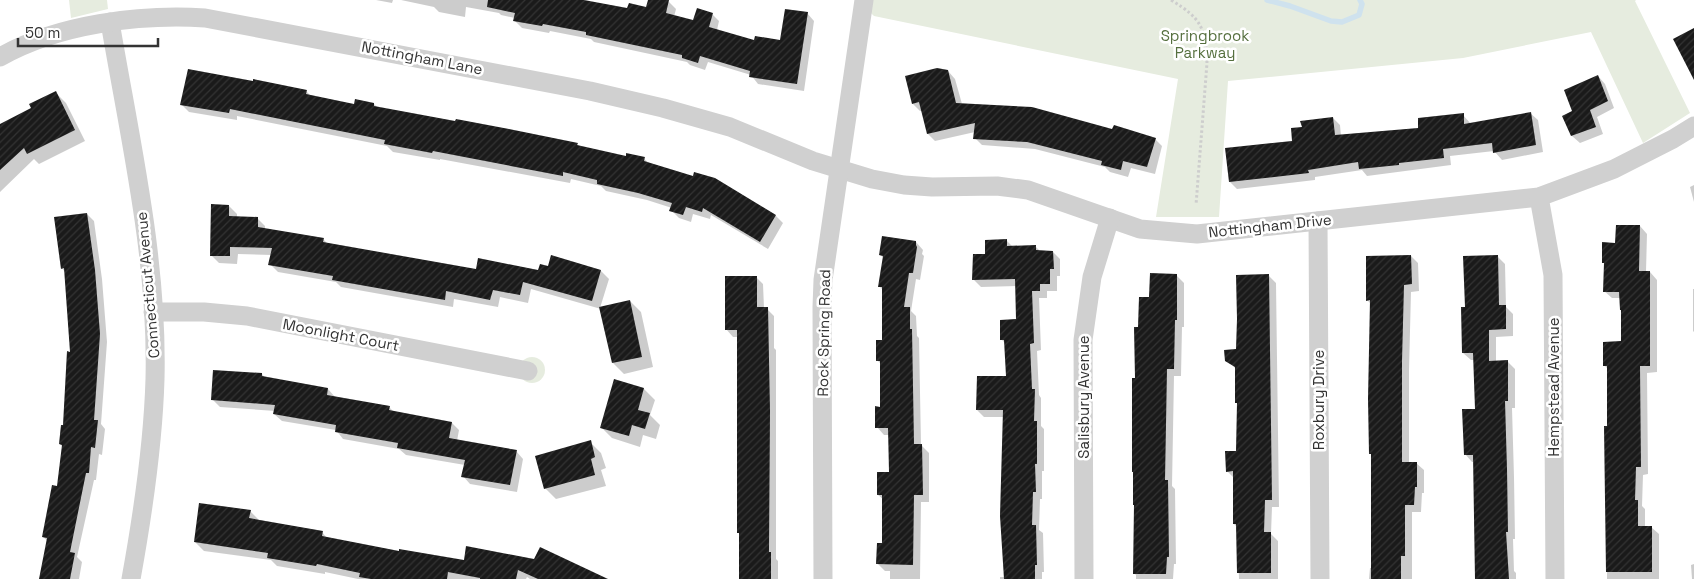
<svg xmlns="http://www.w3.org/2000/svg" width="1694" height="579" font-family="'Space Grotesk',sans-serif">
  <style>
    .grass { fill: url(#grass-tufts) }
    .green { fill: #e6ecdf }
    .shadow { fill: #0003 }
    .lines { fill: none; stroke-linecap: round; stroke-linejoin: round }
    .stream { stroke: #cfe2ee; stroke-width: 5.5 }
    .building { fill: url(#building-hatch) }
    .path { stroke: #cdcdcd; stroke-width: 3; stroke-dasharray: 2.5 2.5; stroke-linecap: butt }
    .street { stroke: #d0d0d0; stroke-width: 19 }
    .labels { text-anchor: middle; stroke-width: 5; stroke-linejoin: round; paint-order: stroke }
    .park-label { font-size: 15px; fill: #56703f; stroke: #fff }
    .street-label { font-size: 15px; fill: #333; stroke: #fff }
  </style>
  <defs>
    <pattern id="grass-tufts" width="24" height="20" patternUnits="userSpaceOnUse" patternTransform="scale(1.25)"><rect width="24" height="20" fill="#e6ecdf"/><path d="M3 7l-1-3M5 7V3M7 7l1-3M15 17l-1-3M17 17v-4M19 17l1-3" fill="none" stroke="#c6cbc0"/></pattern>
    <pattern id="building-hatch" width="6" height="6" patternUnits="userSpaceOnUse" patternTransform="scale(1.25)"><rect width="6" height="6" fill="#1a1a1a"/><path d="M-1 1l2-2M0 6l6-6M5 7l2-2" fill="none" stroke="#333"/></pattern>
  </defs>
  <rect width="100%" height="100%" fill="#fff"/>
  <!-- grass -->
  <circle class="grass" cx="532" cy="370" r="13"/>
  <!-- green -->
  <g class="green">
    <path d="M69,0H107L108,9L71,18Z"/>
    <path d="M857,0H1636L1635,1L1690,113L1643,143L1591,32L1463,58L1228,81L1219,217H1156L1178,79L874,16Z"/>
  </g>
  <!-- shadow -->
  <g class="shadow">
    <path d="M376,0H393L392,3Z"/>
    <path d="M401,0H577L628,10L647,8L649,0H662L668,1L676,9L674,17L694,21L712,14L719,21L717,30L755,42L781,41L807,13L814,21L804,91L758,84L751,75L708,62L705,70L690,65L687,62L594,42L591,39L550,31L549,33L522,28L514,20L515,18L501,15L499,13L466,7L465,17L439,12L434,7Z"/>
    <path d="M948,71L955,79L962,104L1155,139L1162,146L1155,174L1131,168L1128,177L1110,172L1105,167L1035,149L982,145L975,138V132L935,141L928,134L922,111H920L913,104Z"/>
    <path d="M1598,76L1605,84L1614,108L1597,117L1603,134L1580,143L1572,136L1564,116L1574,112Z"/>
    <path d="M306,91L312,97L355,105L374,104L378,108L577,144L580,147L627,157L644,159L649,163L776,216L783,223L768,249L711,215L710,219L693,214L691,222L679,218L671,210L672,208L647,200L606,191L601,186L571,179L570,183L440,159V160L393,152L387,146L237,116V120L189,112L181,104Z"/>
    <path d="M55,92L66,103L85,141L39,164L34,159L0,192V130Z"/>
    <path d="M1530,113L1538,120L1543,152L1502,160L1494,151L1450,156L1451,165L1367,176L1362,170L1315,177V180L1237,189L1230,182L1294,142L1303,128L1333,118L1340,125L1341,136L1420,129L1463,115L1471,124Z"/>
    <path d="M1694,185V202L1690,187Z"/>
    <path d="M229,206L237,214V218H257L265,226V229L323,239L328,244L477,271H601L609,279L600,308L630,301L641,312L653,367L624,374L613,363L601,309L531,289L528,303L500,297L498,307L454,299L453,307L341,287L336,282L278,272L270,264L272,255L238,254L237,264L219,263L211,255Z"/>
    <path d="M87,214L94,221L102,279L107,342L101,424L105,429L102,455L99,454L96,480H94L77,557L82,562L79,579H40L48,541L43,537L58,487L63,447L60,444L64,427L72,353L65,272L62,268Z"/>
    <path d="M1640,226L1647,234L1646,272H1650L1657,280V372L1647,373L1648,474L1643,475L1642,506L1645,509V527H1651L1659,534V579H1607L1608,369L1605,366L1623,342L1620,298H1612L1604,291V244H1616Z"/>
    <path d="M1007,241L1013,247H1036L1041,252H1053L1060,259V276H1057V291H1047V298H1039L1041,350L1037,351L1039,395L1041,398V426L1044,429V471H1042V499H1040L1039,530L1043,533L1044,572H1042V579H1000V577H1005L1004,417H984L977,410L1007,377L1006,344L1002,340L1018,320L1017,286L981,287L973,279L986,255Z"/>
    <path d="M916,242L923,250L922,254L924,256L920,280L916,279L911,311L916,316L917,336L919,338L921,445L929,453V502H921L920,579H890V571H885L878,564L883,544L884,500L878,495L890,473V435H884L877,427L881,408V364L877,360L883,341V290L879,286L884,258L880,255Z"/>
    <path d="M1411,256L1418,263L1419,291L1411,292L1409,370V463H1416L1424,470V493H1422L1421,512H1412V579H1369L1370,568H1372V456L1371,454V304L1367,300Z"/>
    <path d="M1498,257L1505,264L1506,307L1513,314V336L1496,337V362H1508L1515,369V408H1512L1514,477L1515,539H1513L1514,571L1516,573V579H1476L1474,462H1472L1465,454L1476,410L1475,360H1471L1463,353L1466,308Z"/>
    <path d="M1176,275L1184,283V327H1182L1181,376H1174L1172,486L1175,489L1176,564H1174L1173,579H1136V575L1134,573L1136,380L1139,328L1150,298Z"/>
    <path d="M1269,276L1276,283L1279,507H1272L1271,534L1278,541V579H1239L1237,527L1234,524V478L1227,471L1238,452V404L1236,369L1227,360L1237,350Z"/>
    <path d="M756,277L763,284L764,308L767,309L774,316V348L776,350V559L778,561V579H740V534L738,532V337H733L726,329Z"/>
    <path d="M1693,289H1694V332L1693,331Z"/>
    <path d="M262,374L265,378L328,389L335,397L389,407L395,413L452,423L459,430L457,441L516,451L523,459L517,492L470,484L463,476L465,465L406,455L399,449L343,439L336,430L282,421L274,414L275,411L220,407L213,400Z"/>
    <path d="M615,381L644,389L655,400L650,415L660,425L656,439L643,435L640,447L612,438L601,427Z"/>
    <path d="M590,442L601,453L606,468L601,470L606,486L556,499L545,488Z"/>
    <path d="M250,511L259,520L322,532L327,538L400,553L596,579H530L527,577L526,579H358L325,572V574L277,566L271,560L204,551L195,542Z"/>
    <path d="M1694,564V579H1692L1691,565Z"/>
  </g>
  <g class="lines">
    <!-- stream -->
    <path class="stream" d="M1267,0L1290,6L1331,21L1342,22L1359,15L1362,4L1360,0"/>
  </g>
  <!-- building -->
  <g class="building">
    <path d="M488,0H584L627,8L629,3L646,7L648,0H669L666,13L693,20L697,8L713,13L709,27L754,40L755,36L780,40L785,9L808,12L797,84L749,77L750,71L700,56L698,63L682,58V55L586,35V32L543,24L542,26L513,21L515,13L487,7Z"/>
    <path d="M1694,28V80L1673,39Z"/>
    <path d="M937,68L948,70L956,103L1032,107L1112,129L1114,125L1156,138L1147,167L1123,161L1121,170L1101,165L1102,161L1027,142L973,139L975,123L927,134L919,102L912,104L905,76Z"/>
    <path d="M188,69L253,81V79L307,90L306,94L354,104L355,99L374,103V106L455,121L456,119L509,129L578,143L577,145L626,156V153L645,157L644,161L693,176L694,172L715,178L776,215L760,242L703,208L702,212L686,207L683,215L669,211L672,203L638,193L597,184V180L563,172V176L433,151L432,153L384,144L385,140L230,109L229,113L180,105Z"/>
    <path d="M1598,75L1608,101L1590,110L1596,127L1571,136L1562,116L1572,111L1564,90Z"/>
    <path d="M56,91L75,130L27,154L24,148L0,170V124L31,108L29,104Z"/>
    <path d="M1531,112L1536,145L1493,153L1492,143L1443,149L1444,158L1399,163V165L1359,169L1358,162L1308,170L1309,173L1229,182L1225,148L1292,141L1291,128L1302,127L1300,121L1333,117L1335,135L1418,128V118L1464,113V124Z"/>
    <path d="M211,204L229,205V216L258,217V227L324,238L323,242L476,269L478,258L538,270L540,264L548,266L551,255L601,270L592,301L523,282L520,295L493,290L490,300L446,291L445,300L332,280L333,276L268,265L272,248L230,247V256H210Z"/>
    <path d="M87,213L95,270L100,334L94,420H98L95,448L91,447L89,473H86L70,552L75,553L70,579H39L47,538L42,537L52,485L57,486L62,445L59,444L61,425H63L67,351L70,352L64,268L61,269L54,217Z"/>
    <path d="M1616,225H1640L1639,271H1650V366H1640L1641,467H1636L1635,500H1638V526H1652V572H1606L1604,426H1607V366H1603V342L1621,341V310H1620L1619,292H1603L1604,263H1602V242L1615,243Z"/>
    <path d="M882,236L916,241V245L917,247L913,273H909L904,307H910V329H912L914,444H922L923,495H914L913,565L876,564L877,543H882V495H877V472H889L888,428H875V406L880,407V361H876V340H882V287H878L883,256L879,255Z"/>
    <path d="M1007,239V246L1036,245V250L1053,251L1054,269H1050V284H1040V291H1032L1034,343L1030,344L1032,389H1035L1034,421H1037V464H1035L1036,492H1033L1032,525H1036L1037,565H1035V579H1004L1000,516L1003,410H976L977,376H1006L1004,340H1000V320L1016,319L1015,279L972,280L973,254H985V240Z"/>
    <path d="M1411,255L1412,284L1404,285L1402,361V462H1417V487H1415L1414,505H1405V556H1401V579H1371V454H1369L1368,399L1370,300L1366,301V256Z"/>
    <path d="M1498,255L1499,305H1506V329L1489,330V361L1508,360V401H1505L1507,469L1508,532H1506L1509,579H1475L1473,455H1464L1462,409H1475L1473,353H1462L1461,307H1465L1463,256Z"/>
    <path d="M1150,273L1177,274V320H1175L1174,369H1167L1165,480H1168L1169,557H1167L1166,574H1133L1134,505H1133V472H1132V378H1135L1134,327H1138L1139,297H1149Z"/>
    <path d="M1269,274L1272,500H1265L1264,532H1271V573H1237L1236,524H1233V471L1226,472L1225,451H1236L1237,403H1235V367L1225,361L1224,350L1236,349L1237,319L1236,275Z"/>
    <path d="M725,276H757V307H768L770,411L769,552H771V579H739V533H737V330H725Z"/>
    <path d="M630,300L642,357L612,363L599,307Z"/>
    <path d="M213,370L262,373V376L328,388L327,395L390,406L389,410L452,422L449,438L517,450L510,485L461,477L465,460L397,448L398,443L335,432L336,425L273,414L275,405L211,400Z"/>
    <path d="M614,379L644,388L638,410L650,413L645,429L632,425L629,436L600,428Z"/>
    <path d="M591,440L595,457L591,459L595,475L544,489L535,456Z"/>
    <path d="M199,503L251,510L249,518L323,531L322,536L399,551V549L464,560L466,546L534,559L540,547L608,579H538L518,570L516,579H480V578L448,572L447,579H371L359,577L360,573L317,564L316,566L267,558L268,553L194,542Z"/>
  </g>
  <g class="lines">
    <!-- path -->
    <path class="path" d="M1171,0C1202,19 1205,27 1207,63L1196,205"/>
    <!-- street -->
    <g class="street">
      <path d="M110,22C130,140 158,259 155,379C153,447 143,513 131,579"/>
      <path d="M0,57C58,24 140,14 205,18L590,91L663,108L730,127L813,161L872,179L904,185L932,187L997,186L1028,190L1140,229L1197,234L1539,197L1614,169L1673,139L1694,126"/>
      <path d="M1539,197L1553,275L1555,579"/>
      <path d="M1318,221L1320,579"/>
      <path d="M153,312H204L247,316L528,371"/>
      <path d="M823,579L822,307L823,280L864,0"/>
      <path d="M1084,579L1083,340L1092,277L1110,218"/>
    </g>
  </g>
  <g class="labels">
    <!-- park labels -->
    <g class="park-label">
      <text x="1205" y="41">Springbrook<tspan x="1205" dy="17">Parkway</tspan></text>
    </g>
    <!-- street labels -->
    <g class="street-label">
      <text transform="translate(422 58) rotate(11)" y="5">Nottingham Lane</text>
      <text transform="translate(1270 226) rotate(-6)" y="5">Nottingham Drive</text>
      <text transform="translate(148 285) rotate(-95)" y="5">Connecticut Avenue</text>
      <text transform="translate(824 333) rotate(-89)" y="5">Rock Spring Road</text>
      <text transform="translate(341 335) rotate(11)" y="5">Moonlight Court</text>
      <text transform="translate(1554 387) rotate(-90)" y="5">Hempstead Avenue</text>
      <text transform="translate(1084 397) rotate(-90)" y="5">Salisbury Avenue</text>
      <text transform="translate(1319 400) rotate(-90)" y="5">Roxbury Drive</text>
    </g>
  </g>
  <!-- scale -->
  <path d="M18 38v8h140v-8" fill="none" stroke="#333333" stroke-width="2.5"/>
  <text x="25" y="38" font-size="15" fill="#333333" stroke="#ffffff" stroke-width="4" paint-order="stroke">50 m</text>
</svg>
